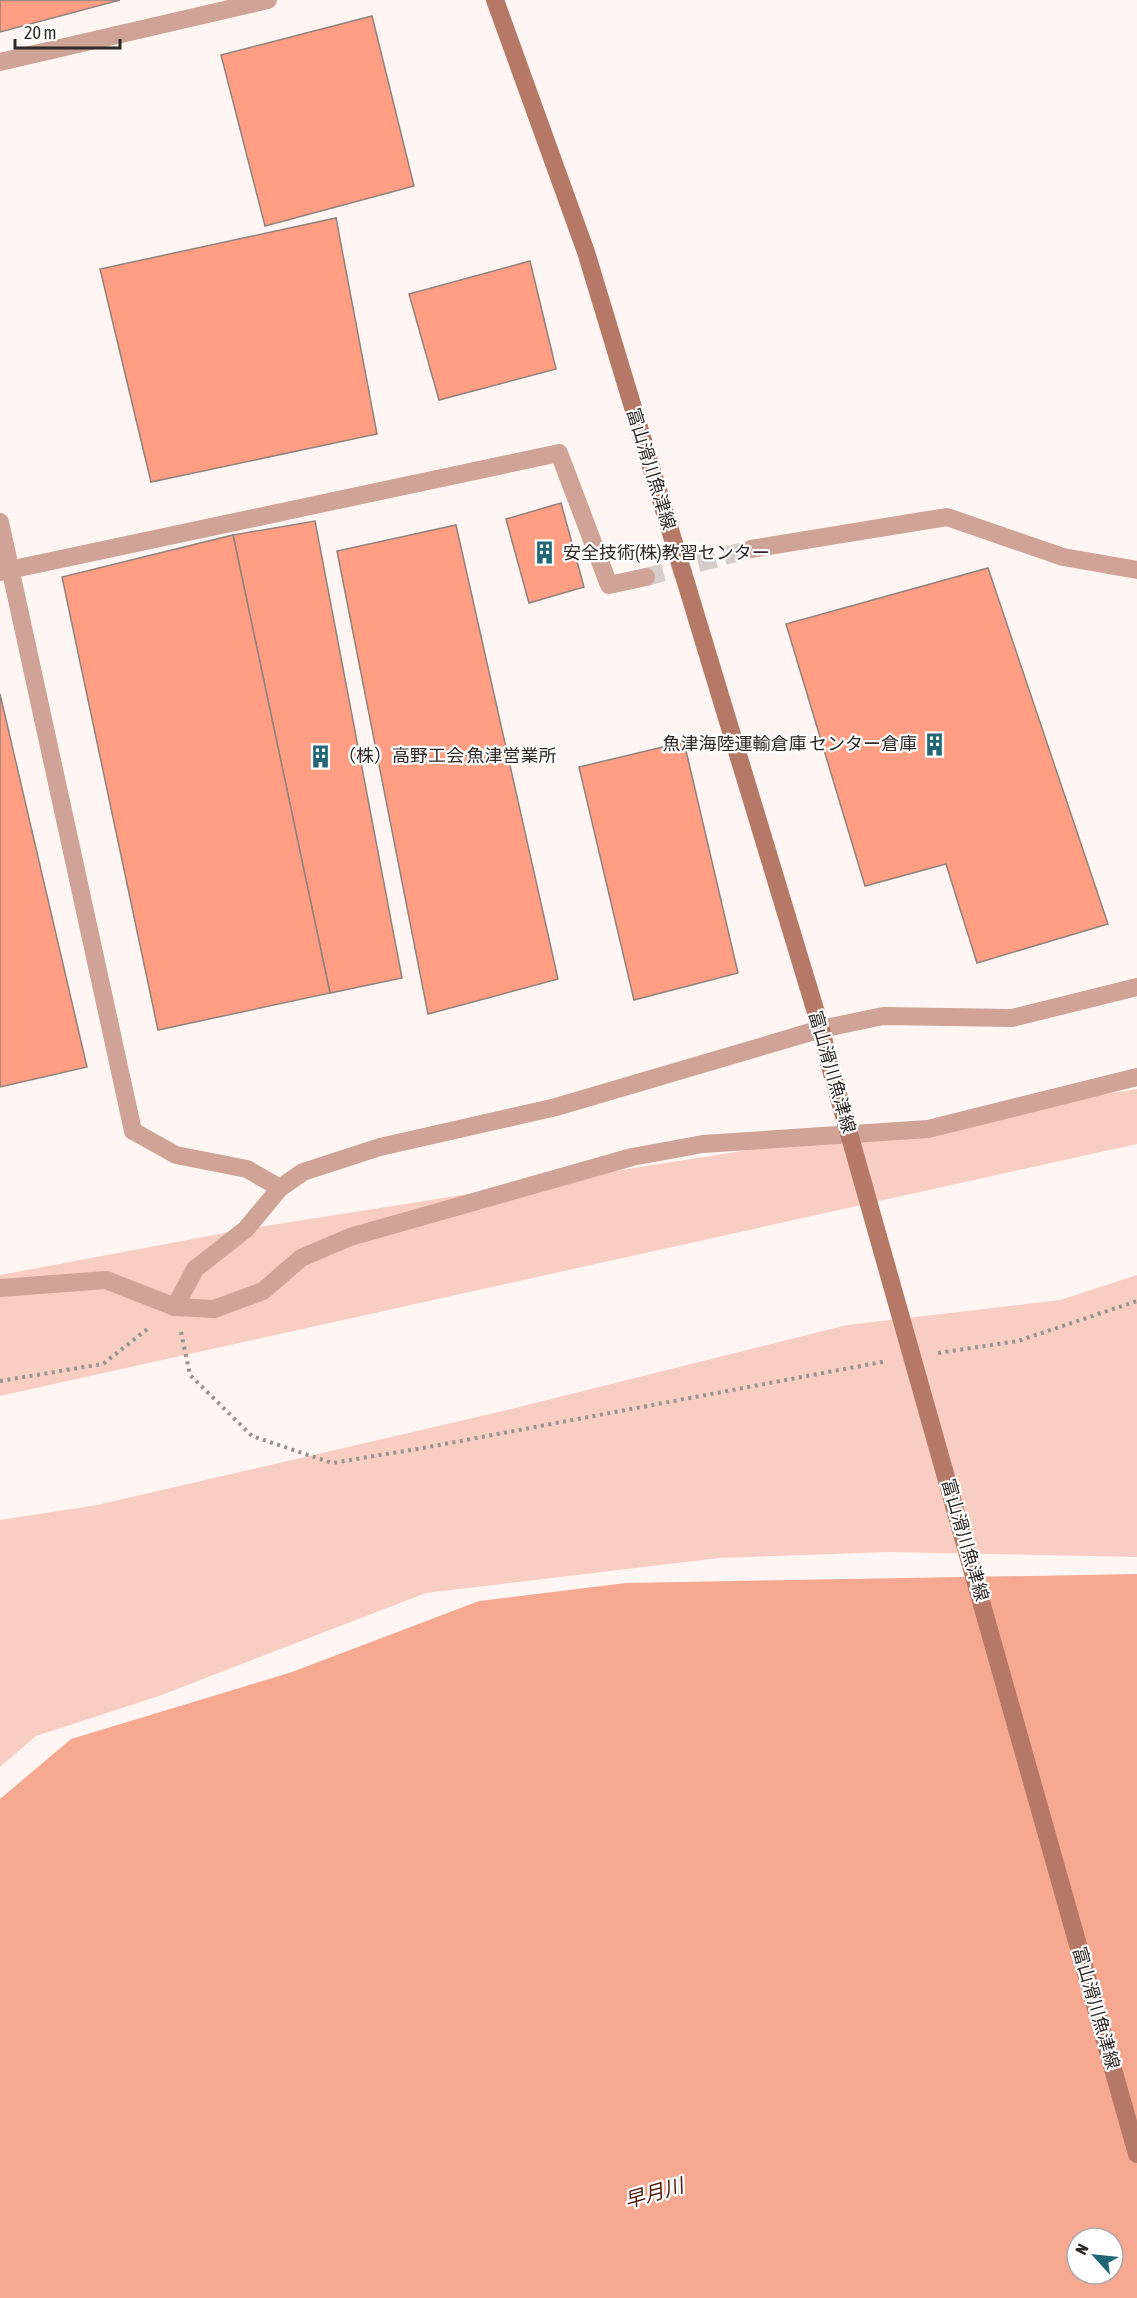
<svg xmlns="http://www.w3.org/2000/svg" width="1137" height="2298" font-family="'Asap Condensed','Noto Sans JP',sans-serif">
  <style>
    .green { fill: #f8cec2 }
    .water { fill: #f6a891; fill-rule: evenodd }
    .building { fill: #ff9e82; stroke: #8f827e; stroke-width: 1.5 }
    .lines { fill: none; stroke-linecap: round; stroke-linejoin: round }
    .street-tunnel { stroke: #d5cdca; stroke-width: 18; stroke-dasharray: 18 9; stroke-linecap: butt }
    .path { stroke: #99928f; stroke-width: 4; stroke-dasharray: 3 4.5; stroke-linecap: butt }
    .lane { stroke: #cfa396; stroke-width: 18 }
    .street { stroke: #cfa396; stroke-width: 18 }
    .secondary { stroke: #b77967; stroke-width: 18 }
    .secondary-bridge { stroke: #b77967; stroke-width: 18 }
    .labels { text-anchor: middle; stroke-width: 4.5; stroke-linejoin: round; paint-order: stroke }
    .street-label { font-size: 18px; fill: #2e2927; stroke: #fff }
    .poi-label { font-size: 18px; fill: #2e2927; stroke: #fff; text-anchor: start }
    .water-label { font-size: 20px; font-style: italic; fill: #4d1202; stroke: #fff }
  </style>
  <rect width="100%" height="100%" fill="#fff6f3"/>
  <!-- green -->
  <g class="green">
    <path d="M1137,1089V1144L0,1396V1275L246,1229Z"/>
    <path d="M1137,1275V1557L889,1552L719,1558L426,1593L159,1696L36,1736L0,1767V1520L97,1505L503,1411L847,1325L1060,1300Z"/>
  </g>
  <!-- water -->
  <path class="water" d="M1137,1574V2298H0V1799L71,1739L292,1672L479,1601L626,1583ZM1077,2238H1113V2274H1077Z"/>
  <!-- building -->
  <g class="building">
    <path d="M0,0H120L0,32Z"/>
    <path d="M372,16L414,186L265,226L221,55Z"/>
    <path d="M336,218L377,434L151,482L100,269Z"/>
    <path d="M530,261L556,369L439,400L409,294Z"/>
    <path d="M561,503L584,587L529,603L506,519Z"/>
    <path d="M315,521L402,978L330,993L233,535Z"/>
    <path d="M456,525L558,979L428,1014L337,551Z"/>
    <path d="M233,535L330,993L158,1030L62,577Z"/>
    <path d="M988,568L1108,924L977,963L946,864L865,886L786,624Z"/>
    <path d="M0,694L87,1067L0,1087Z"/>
    <path d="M684,742L738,973L634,1000L579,767Z"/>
  </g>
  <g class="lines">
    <!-- street-tunnel -->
    <path class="street-tunnel" d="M646,577L751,549"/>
    <!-- path -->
    <g class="path">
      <path d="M181,1332L190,1375L252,1436L332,1463L423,1448L887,1361"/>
      <path d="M938,1353L1018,1341L1137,1301"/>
      <path d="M0,1381L103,1364L150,1327"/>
    </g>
    <!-- lane -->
    <g class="lane">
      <path d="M0,62L268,0"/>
      <path d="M0,522L133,1131"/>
      <path d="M751,549L947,517L1063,557L1137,570"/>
      <path d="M0,572L559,453L609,585L646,577"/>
    </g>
    <!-- street -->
    <g class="street">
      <path d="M133,1131L176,1155L247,1169L280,1188"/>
      <path d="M0,1288L106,1280L175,1307L195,1269L246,1229L280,1188L303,1172L380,1147L556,1107L821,1029L883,1016L1012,1018L1137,987"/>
      <path d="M175,1307L214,1309L263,1291L301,1258L350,1237L632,1157L703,1144L928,1129L1137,1077"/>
    </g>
    <!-- secondary -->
    <path class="secondary" d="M495,0L586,252L821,1029L828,1059"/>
    <!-- secondary-bridge -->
    <path class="secondary-bridge" d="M828,1059L1137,2154"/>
  </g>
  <!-- icons -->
  <defs>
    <symbol id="building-bare" viewBox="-9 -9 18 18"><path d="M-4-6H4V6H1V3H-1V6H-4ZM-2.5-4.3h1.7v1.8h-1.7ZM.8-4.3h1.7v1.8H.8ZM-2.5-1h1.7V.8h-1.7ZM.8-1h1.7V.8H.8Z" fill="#226778" stroke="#fff" stroke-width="2.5" paint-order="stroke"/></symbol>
  </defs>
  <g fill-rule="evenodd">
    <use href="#building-bare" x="528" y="536" width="33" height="33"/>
    <use href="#building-bare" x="918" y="728" width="33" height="33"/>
    <use href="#building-bare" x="304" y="740" width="33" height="33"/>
  </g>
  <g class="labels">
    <!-- street labels -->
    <g class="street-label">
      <text transform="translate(651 469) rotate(73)" y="6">富山滑川魚津線</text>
      <text transform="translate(832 1072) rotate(74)" y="6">富山滑川魚津線</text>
      <text transform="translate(965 1540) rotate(74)" y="6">富山滑川魚津線</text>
      <text transform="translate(1096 2008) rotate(74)" y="6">富山滑川魚津線</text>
    </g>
    <!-- poi labels -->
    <g class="poi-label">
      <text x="563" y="559">安全技術(株)教習センター</text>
      <text x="917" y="750" text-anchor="end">魚津海陸運輸倉庫 センター倉庫</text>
      <text x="338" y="762">（株）高野工会 魚津営業所</text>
    </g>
    <!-- water labels -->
    <g class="water-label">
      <text transform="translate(654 2193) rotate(-16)" y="7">早月川</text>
    </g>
  </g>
  <!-- north arrow -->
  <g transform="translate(1095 2256) rotate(297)"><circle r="28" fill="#ffffff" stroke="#aba9a9" stroke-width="1.5"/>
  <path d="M0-4.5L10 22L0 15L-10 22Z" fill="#226778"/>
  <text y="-9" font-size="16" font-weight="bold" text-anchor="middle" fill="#2e2927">N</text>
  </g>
  <!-- scale -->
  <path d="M15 39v9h105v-9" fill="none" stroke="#2e2927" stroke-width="3"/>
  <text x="24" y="39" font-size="18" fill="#2e2927" stroke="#ffffff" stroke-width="4.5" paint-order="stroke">20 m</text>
</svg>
